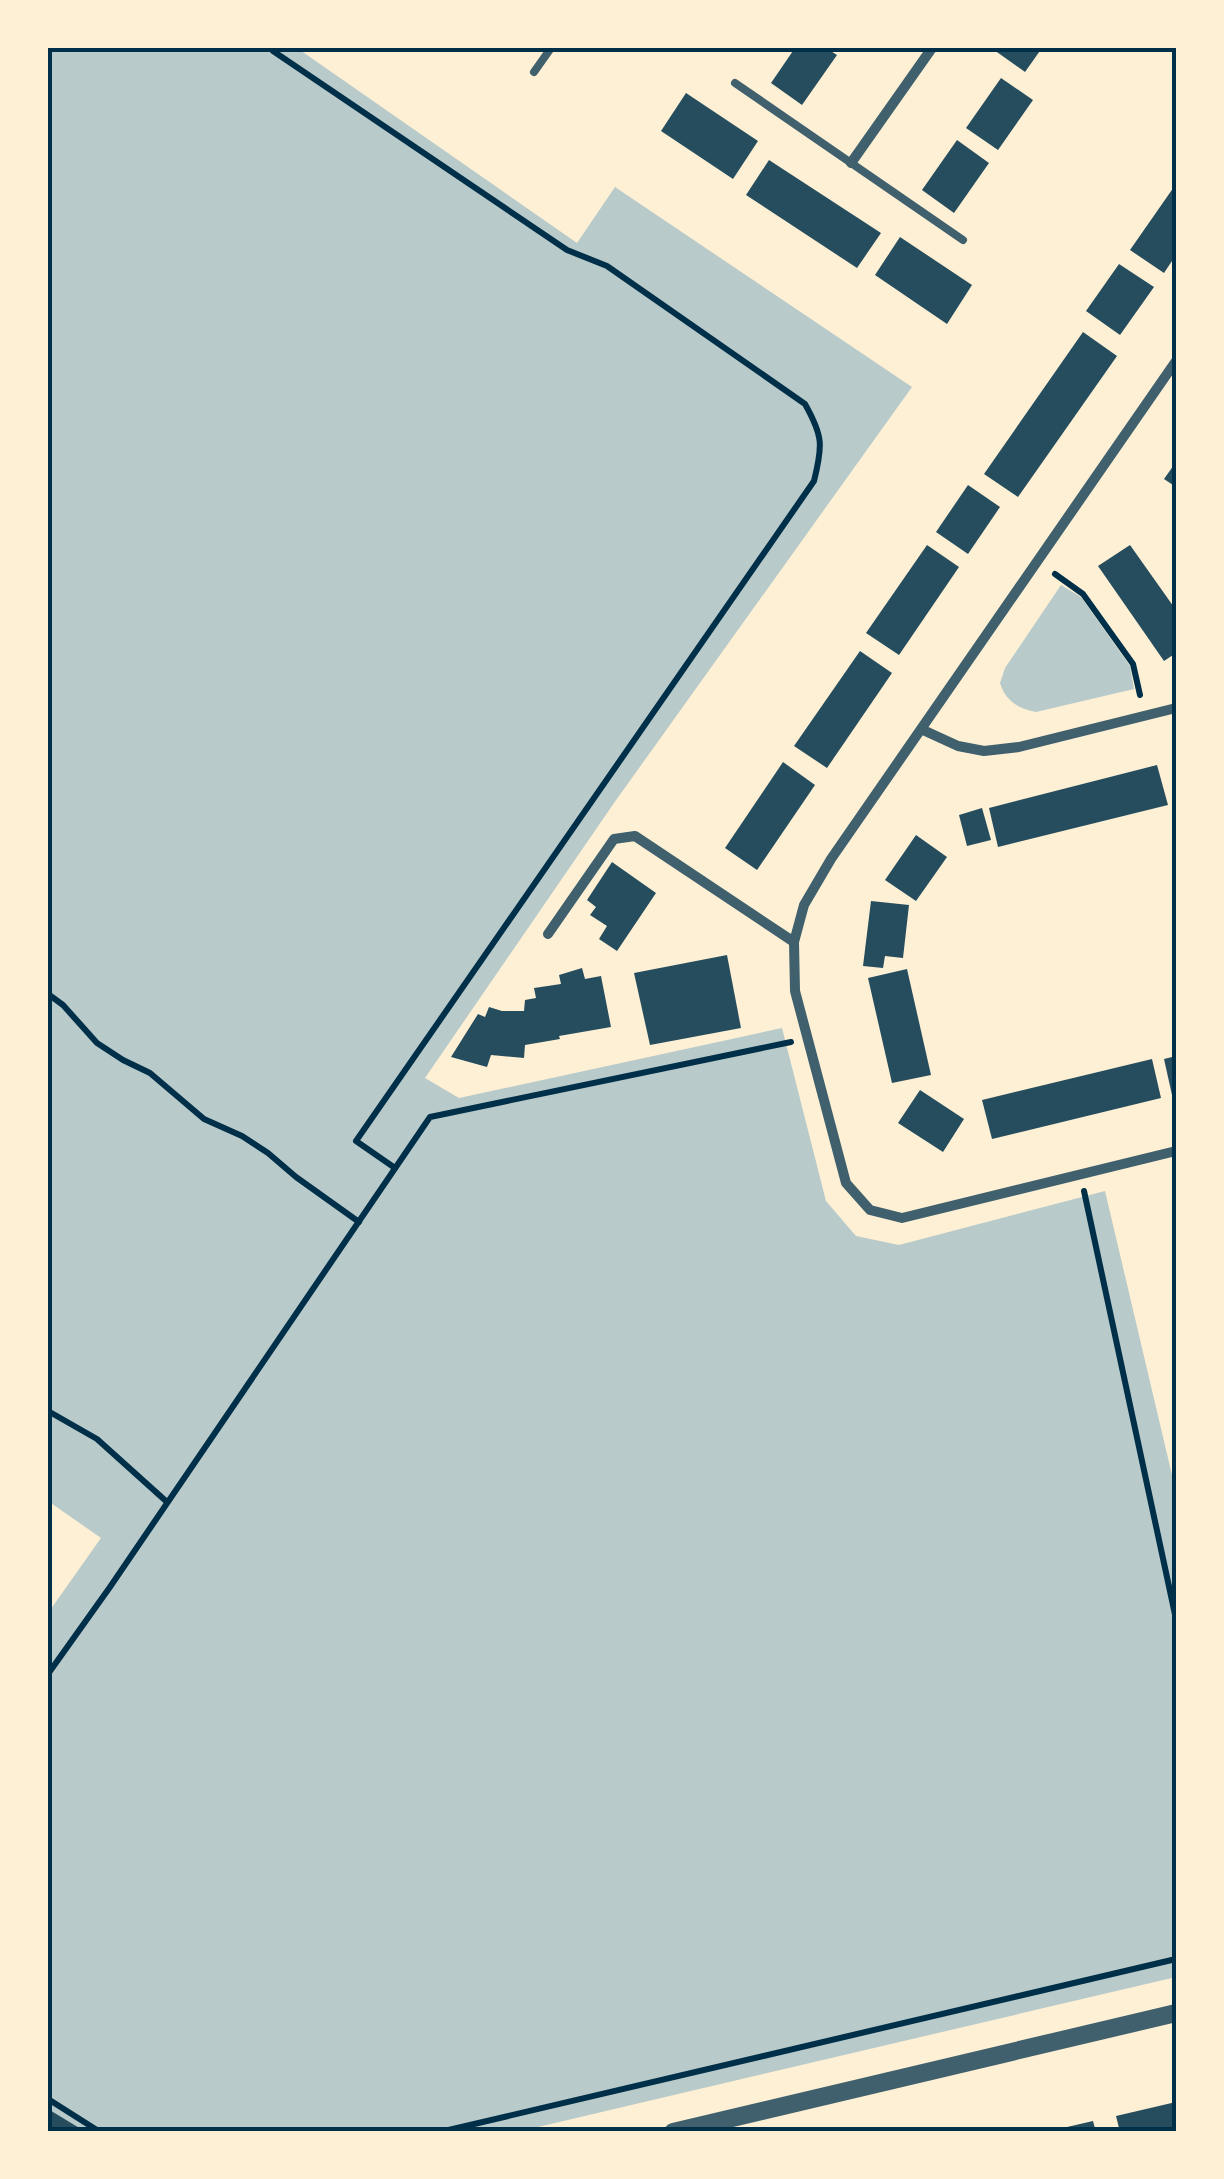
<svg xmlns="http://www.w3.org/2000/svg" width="1224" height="2179" font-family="Manrope,sans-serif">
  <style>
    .green { fill: #b9caca }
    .building { fill: #264d5e }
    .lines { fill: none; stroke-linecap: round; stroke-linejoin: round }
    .path { stroke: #003049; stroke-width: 6 }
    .service { stroke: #3f606c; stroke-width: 8 }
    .minor { stroke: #3f606c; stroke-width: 10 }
    .tertiary { stroke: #3f606c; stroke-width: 18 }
    .neatline { fill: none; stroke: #003049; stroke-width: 4 }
  </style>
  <rect width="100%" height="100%" fill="#fdf0d5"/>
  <!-- green -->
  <g class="green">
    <path d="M48,48H297L577,243L615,187L912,387L614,803L425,1078L459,1098L782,1028L826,1201L856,1236L899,1245L1105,1191L1176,1492V1977L521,2131H48V1613L101,1538L48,1501Z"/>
    <path d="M1061,585L1081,597L1130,666L1134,689L1036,712C1018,709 1005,700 1000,683L1005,668Z"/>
  </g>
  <!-- building -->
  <g class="building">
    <path d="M795,48H826L837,55L802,105L771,83Z"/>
    <path d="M995,48H1042L1025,72L994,50Z"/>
    <path d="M1001,78L1033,100L998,150L966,128Z"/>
    <path d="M686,93L758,141L733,179L661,131Z"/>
    <path d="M957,140L989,163L954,213L922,190Z"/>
    <path d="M769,160L881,233L857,268L746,195Z"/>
    <path d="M1176,184V255L1164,273L1130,250Z"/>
    <path d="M900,237L972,285L947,324L875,275Z"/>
    <path d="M1119,264L1154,287L1120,335L1086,311Z"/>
    <path d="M1083,332L1117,356L1018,497L984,474Z"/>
    <path d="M1176,462V487L1164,479Z"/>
    <path d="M968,485L1000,507L968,554L936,532Z"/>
    <path d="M927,545L959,567L899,655L866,633Z"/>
    <path d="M1130,545L1176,610V653L1164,661L1098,566Z"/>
    <path d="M860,651L892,673L827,768L794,746Z"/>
    <path d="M783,762L815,785L757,870L725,848Z"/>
    <path d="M1157,765L1168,805L998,847L989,808Z"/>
    <path d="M982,808L991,840L967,846L959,815Z"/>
    <path d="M916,835L947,857L916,901L885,880Z"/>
    <path d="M612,862L656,893L617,951L599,939L607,926L590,915L596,907L587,900Z"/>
    <path d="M871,901L909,905L903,958L885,956L883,968L863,966Z"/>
    <path d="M727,955L741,1028L650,1045L634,973Z"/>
    <path d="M582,968L585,979L601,976L611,1027L559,1036L560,1039L525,1045L524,1058L491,1055L487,1067L451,1057L478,1014L485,1017L489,1007L502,1011H524L525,1000L536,998L534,988L561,984L559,975Z"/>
    <path d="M907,969L931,1075L892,1083L868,978Z"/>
    <path d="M1176,1056V1094L1172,1095L1164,1059Z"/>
    <path d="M1152,1059L1161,1098L992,1139L982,1100Z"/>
    <path d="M920,1090L964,1119L943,1152L898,1123Z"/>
    <path d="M1176,2102V2132H1120L1116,2116Z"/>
    <path d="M48,2109L81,2129L79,2132H48Z"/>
    <path d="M1093,2121L1096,2132H1054V2130Z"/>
  </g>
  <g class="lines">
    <!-- path -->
    <g class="path">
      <path d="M275,48L273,51L567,250L607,266L805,404C823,436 823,445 814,481L356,1141L395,1168"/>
      <path d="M1055,574L1083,594L1133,664L1140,695"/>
      <path d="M48,994L63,1005L97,1043L123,1060L150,1073L204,1119L242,1136L268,1153L296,1177L359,1222"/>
      <path d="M1084,1191L1176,1619"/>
      <path d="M48,1411L97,1439L167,1502"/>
      <path d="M48,1674L110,1587L430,1117L791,1042"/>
      <path d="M48,2099L100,2132"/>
      <path d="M440,2132L1176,1959"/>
    </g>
    <!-- service -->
    <g class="service">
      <path d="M534,72L551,48"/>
      <path d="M735,83L963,240"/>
    </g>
    <!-- minor -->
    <g class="minor">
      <path d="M851,163L932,48"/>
      <path d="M1176,361L831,859L804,905L794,942L795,991L846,1183L870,1210L902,1218L1176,1151"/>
      <path d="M923,730L958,746L984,751L1019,747L1176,708"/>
      <path d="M548,934L614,839L635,836L794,942"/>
    </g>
    <!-- tertiary -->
    <path class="tertiary" d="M673,2132L1176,2013"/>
  </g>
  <!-- border -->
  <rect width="1224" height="2179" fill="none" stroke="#fdf0d5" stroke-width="100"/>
  <rect x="50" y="50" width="1124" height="2079" class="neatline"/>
</svg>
